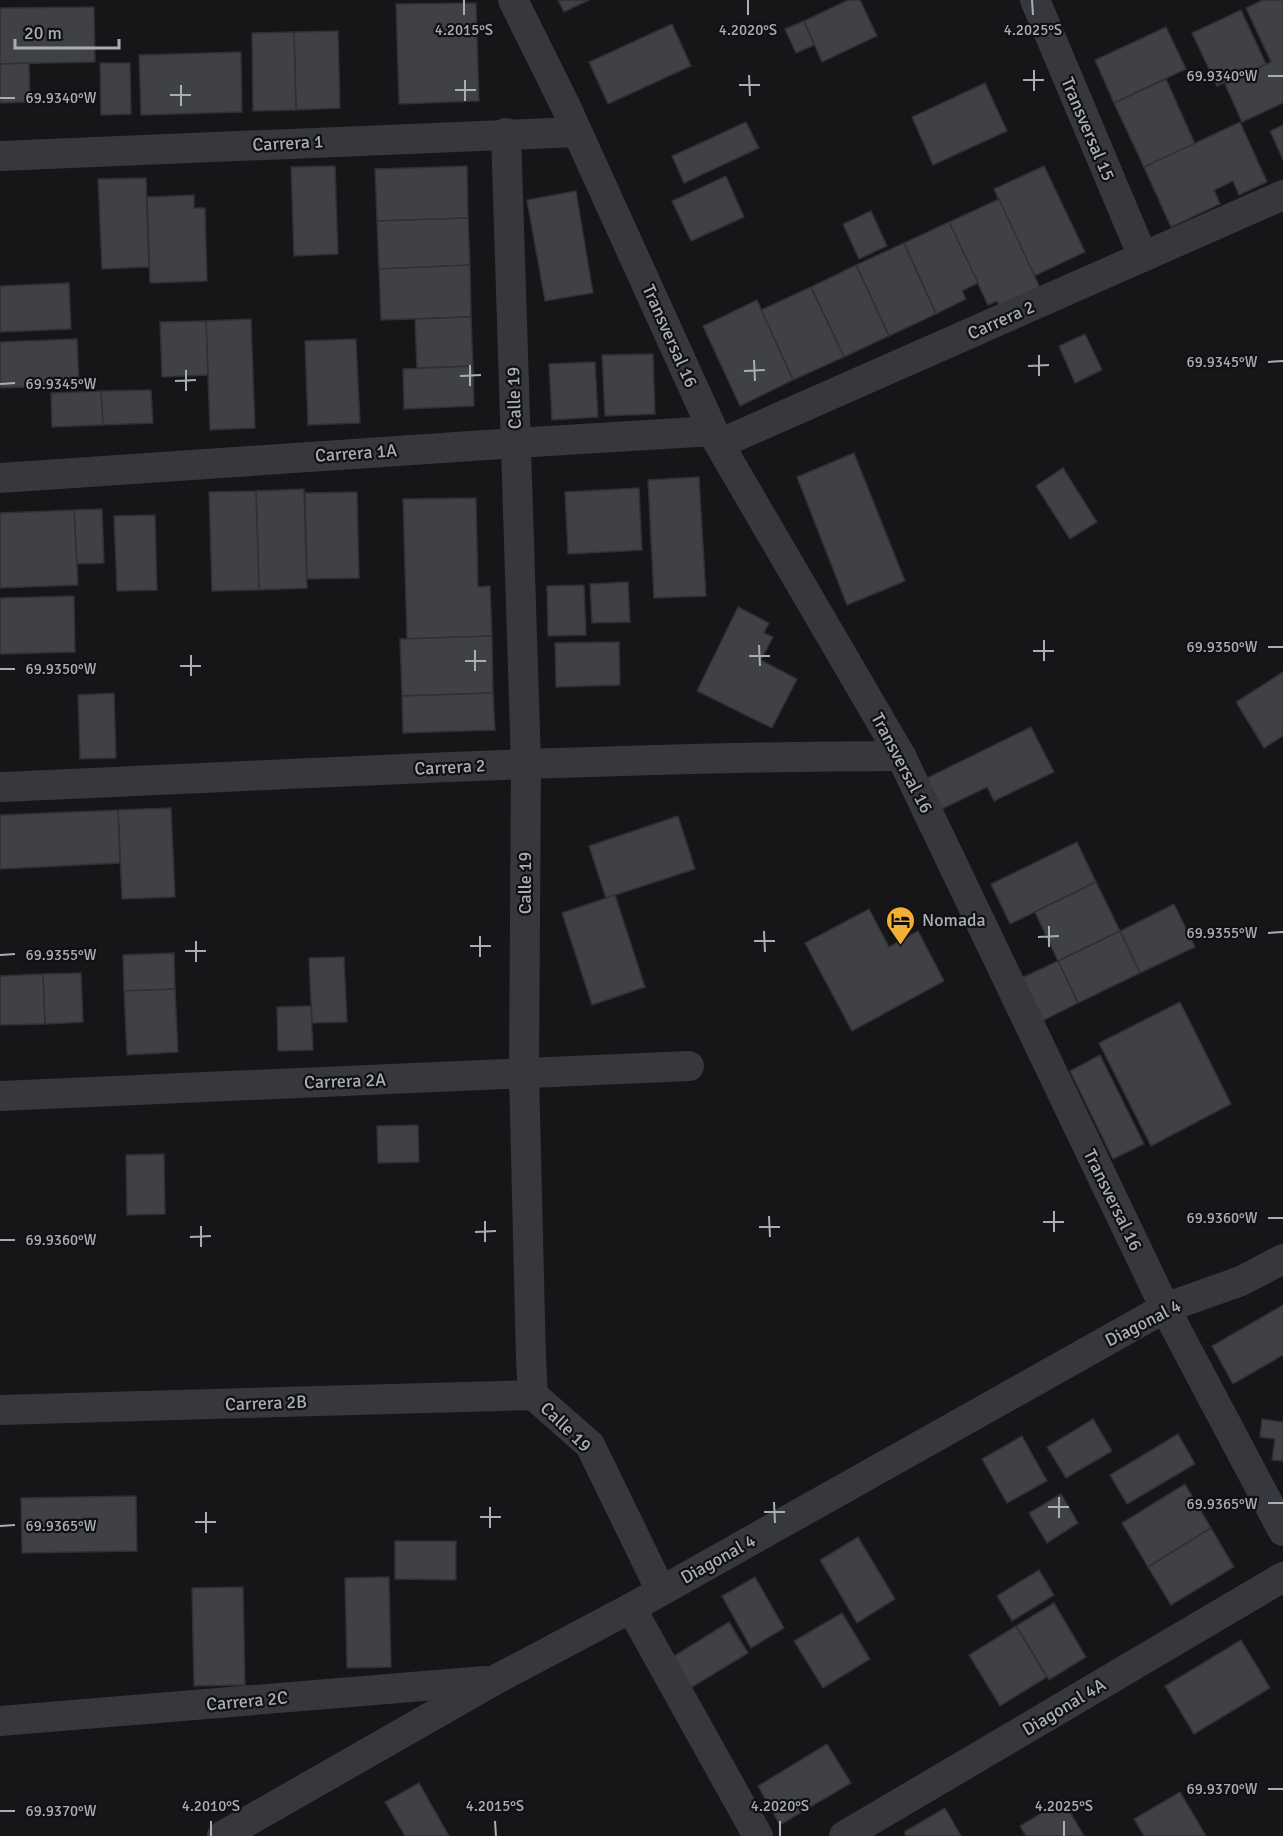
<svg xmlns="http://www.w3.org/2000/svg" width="1283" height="1836" font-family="Signika,sans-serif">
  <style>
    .building { fill: #404145; stroke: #303034; stroke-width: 1.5 }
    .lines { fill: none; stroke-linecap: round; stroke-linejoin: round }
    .street { stroke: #37383d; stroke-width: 30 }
    .ticks { fill: none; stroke: #a8adb8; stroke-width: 2 }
    .labels { text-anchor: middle; stroke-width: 4.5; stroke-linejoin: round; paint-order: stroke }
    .street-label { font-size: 18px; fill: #a8adb8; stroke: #111113 }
    .poi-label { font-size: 18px; fill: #a8adb8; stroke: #111113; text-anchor: start }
    .ticks-label { font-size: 15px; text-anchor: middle; fill: #a8adb8; stroke: #111113; stroke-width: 4.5; stroke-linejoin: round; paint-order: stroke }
  </style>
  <rect width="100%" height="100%" fill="#161618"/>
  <!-- building -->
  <g class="building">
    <path d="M558,0H589L564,12Z"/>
    <path d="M848,0H860L877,36L822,62L804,21Z"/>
    <path d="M1263,0H1283V103L1242,122L1225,84L1271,62L1246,8Z"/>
    <path d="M476,3L479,101L399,104L396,4Z"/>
    <path d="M94,7L95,62L0,64V8Z"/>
    <path d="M1241,10L1266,64L1217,86L1192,33Z"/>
    <path d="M804,21L814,45L796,53L785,29Z"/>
    <path d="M672,24L691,66L608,104L589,62Z"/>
    <path d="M1166,27L1186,69L1114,103L1095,60Z"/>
    <path d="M338,31L340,108L296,110L294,32Z"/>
    <path d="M294,32L296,110L253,111L252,33Z"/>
    <path d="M241,52L242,112L141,115L139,55Z"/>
    <path d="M29,63L30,102L0,103V64Z"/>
    <path d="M100,63H130L131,114L101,115Z"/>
    <path d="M1166,79L1195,144L1144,167L1114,103Z"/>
    <path d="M985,83L1007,131L933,165L912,117Z"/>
    <path d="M746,122L759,148L684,183L672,156Z"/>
    <path d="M1240,122L1267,182L1239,195L1233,181L1214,190L1220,204L1171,227L1144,167Z"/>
    <path d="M1283,125V160L1270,131Z"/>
    <path d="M335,166L338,254L294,256L291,167Z"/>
    <path d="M467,166L468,218L377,221L375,169Z"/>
    <path d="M1044,166L1085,252L1034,276L994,189Z"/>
    <path d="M726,176L744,217L691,241L672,201Z"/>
    <path d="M146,178L149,267L102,269L98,179Z"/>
    <path d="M576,191L593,293L545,301L527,200Z"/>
    <path d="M194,195V208H205L207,281L150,283L147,197Z"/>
    <path d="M999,199L1040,288L1000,307L997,301L988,305L949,222Z"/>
    <path d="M871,211L887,246L859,259L843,224Z"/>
    <path d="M468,218L470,265L379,269L377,221Z"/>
    <path d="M949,222L978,283L962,291L966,299L936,314L904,243Z"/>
    <path d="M904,243L936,314L889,336L856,265Z"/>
    <path d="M470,265L471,317L381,320L379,269Z"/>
    <path d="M856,265L889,336L844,357L811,287Z"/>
    <path d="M69,283L71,329L0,332V286Z"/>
    <path d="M811,287L844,357L793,380L761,310Z"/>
    <path d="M757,300L793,380L740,406L703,326Z"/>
    <path d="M471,317L473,366L417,368L415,319Z"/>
    <path d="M251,319L255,428L210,430L206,321Z"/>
    <path d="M206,321L208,375L162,377L160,322Z"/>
    <path d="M1085,334L1102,370L1075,383L1059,346Z"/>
    <path d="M77,339L79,385L0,388V342Z"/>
    <path d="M356,339L360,423L308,425L305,341Z"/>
    <path d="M653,354L655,414L605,416L602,355Z"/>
    <path d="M595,362L598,417L552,420L549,364Z"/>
    <path d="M473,366L474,406L404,409L403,369Z"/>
    <path d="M151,390L153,423L103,425L101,391Z"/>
    <path d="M101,391L103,425L52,427L51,393Z"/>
    <path d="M854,453L905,581L847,605L797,477Z"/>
    <path d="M1063,468L1097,522L1070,539L1036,486Z"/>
    <path d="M699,477L706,596L654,598L648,480Z"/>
    <path d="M639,488L642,550L568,554L565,492Z"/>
    <path d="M304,489L307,588L259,590L256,491Z"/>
    <path d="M256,491L259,590L212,591L209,492Z"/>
    <path d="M357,492L359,578L307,579L305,493Z"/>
    <path d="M476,498L478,587L490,586L492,636L407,639L403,499Z"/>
    <path d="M102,509L104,563L77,564L74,510Z"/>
    <path d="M74,510L78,585L0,588V513Z"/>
    <path d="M155,515L157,590L117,591L114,516Z"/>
    <path d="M628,582L630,622L592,623L590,584Z"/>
    <path d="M584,585L586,635L548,636L547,586Z"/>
    <path d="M74,596L75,652L0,654V598Z"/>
    <path d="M738,607L769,623L764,633L773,637L761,660L797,679L772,728L697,691Z"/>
    <path d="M492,636L493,693L402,696L400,639Z"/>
    <path d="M619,642L620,685L556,687L555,643Z"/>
    <path d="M1283,672V736L1264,748L1236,702Z"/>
    <path d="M114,693L116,758L80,759L78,695Z"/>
    <path d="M493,693L495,730L403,733L402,696Z"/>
    <path d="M1031,727L1054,772L994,801L987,787L940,810L925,779Z"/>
    <path d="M171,808L175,897L122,899L118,810Z"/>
    <path d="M118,810L120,863L0,869V815Z"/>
    <path d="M678,816L695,869L606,898L589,846Z"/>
    <path d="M1077,842L1096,882L1010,924L991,884Z"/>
    <path d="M1096,882L1120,931L1058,961L1035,912Z"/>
    <path d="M615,895L645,987L592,1005L562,913Z"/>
    <path d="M1174,904L1195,947L1140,973L1120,931Z"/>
    <path d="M869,909L889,947L918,931L944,981L852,1031L805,943Z"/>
    <path d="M1120,931L1140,973L1078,1003L1058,961Z"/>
    <path d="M174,953L175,989L124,991L123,955Z"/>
    <path d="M344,957L347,1022L312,1023L309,958Z"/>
    <path d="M1058,961L1078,1003L1034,1025L1013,982Z"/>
    <path d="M81,973L83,1022L45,1024L43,974Z"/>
    <path d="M43,974L45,1024L0,1025V976Z"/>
    <path d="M175,989L178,1052L127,1055L124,991Z"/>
    <path d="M1180,1002L1231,1104L1151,1146L1099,1043Z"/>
    <path d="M311,1006L313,1050L278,1051L277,1007Z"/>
    <path d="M1100,1055L1144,1144L1113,1159L1070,1071Z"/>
    <path d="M418,1125L419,1162L378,1163L377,1126Z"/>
    <path d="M164,1154L165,1214L127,1215L126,1155Z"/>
    <path d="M1283,1305V1355L1233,1384L1212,1346Z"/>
    <path d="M1093,1419L1112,1451L1066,1478L1047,1447Z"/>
    <path d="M1262,1419L1283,1422V1461L1272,1460L1275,1439L1260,1437Z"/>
    <path d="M1178,1434L1195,1464L1127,1504L1110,1475Z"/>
    <path d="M1022,1436L1047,1481L1007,1503L982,1459Z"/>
    <path d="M1185,1484L1211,1528L1148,1567L1122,1523Z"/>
    <path d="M1061,1494L1078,1523L1047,1543L1029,1513Z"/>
    <path d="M136,1496L137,1551L22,1553L21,1498Z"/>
    <path d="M1211,1528L1234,1567L1171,1605L1148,1567Z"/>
    <path d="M858,1537L895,1599L857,1623L820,1560Z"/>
    <path d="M395,1541H456V1580L395,1579Z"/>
    <path d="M1039,1570L1054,1595L1012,1621L997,1596Z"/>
    <path d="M389,1577L391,1667L347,1668L345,1578Z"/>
    <path d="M755,1577L784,1628L751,1648L722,1596Z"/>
    <path d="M243,1587L245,1685L194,1686L192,1588Z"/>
    <path d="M1054,1603L1086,1657L1049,1680L1016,1626Z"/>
    <path d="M842,1613L870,1659L823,1688L794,1641Z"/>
    <path d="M729,1622L748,1653L684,1692L666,1661Z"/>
    <path d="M1016,1626L1047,1677L1000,1706L969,1655Z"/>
    <path d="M1241,1640L1270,1688L1194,1734L1165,1686Z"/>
    <path d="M827,1744L851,1783L780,1825L758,1786Z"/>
    <path d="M419,1783L449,1836H405L385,1802Z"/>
    <path d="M1180,1792L1206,1836H1144L1134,1819Z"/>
    <path d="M1063,1800L1084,1836H1026L1020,1826Z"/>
    <path d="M945,1808L961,1836H906L904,1832Z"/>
  </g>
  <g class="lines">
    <!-- street -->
    <g class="street">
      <path d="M513,0L566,107L719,444L901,756L1165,1308L1283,1531"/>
      <path d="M1035,0L1143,257"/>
      <path d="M506,133L526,763L524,1073L531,1359L533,1395L590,1445L661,1591"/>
      <path d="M0,156L577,132"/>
      <path d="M719,444L1283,195"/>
      <path d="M0,478L516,443L713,431"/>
      <path d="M0,787C300,774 600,757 901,756"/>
      <path d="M0,1096L689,1066"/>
      <path d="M0,1410L533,1395"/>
      <path d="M631,1608L758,1836"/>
      <path d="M0,1721L484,1681"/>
      <path d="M222,1836L495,1680L631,1608L1165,1308L1241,1281L1283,1259"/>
      <path d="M844,1836L1283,1577"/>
    </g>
  </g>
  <!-- ticks -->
  <path class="ticks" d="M464,0V15M748,0V15M1032,0L1033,15M1034,70V91M749,75L750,96M1268,76H1283M465,80V101M1023,80H1044M181,85V106M739,85H760M455,90H476M170,95H191M0,98H15M1039,355V376M754,360L755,381M1268,362L1283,361M470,365V386M1028,366L1049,365M186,370V391M744,371L765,370M460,376L481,375M175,381L196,380M0,384L15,383M1044,640V661M759,645L760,666M1268,647H1283M475,650V671M1033,651H1054M191,655V676M749,656H770M465,661H486M180,666H201M0,669H15M1049,926V947M764,931L765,952M1268,933L1283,932M480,936V957M1038,937L1059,936M196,941V962M754,941H775M470,946H491M185,951H206M0,955L15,954M1054,1211V1232M769,1216L770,1237M1268,1218H1283M485,1221V1242M1043,1222H1064M201,1226V1247M759,1227H780M475,1232L496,1231M190,1237L211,1236M0,1240H15M1059,1497V1518M774,1502L775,1523M1268,1503H1283M490,1507V1528M1048,1507H1069M206,1512V1533M764,1512H785M480,1517H501M195,1522H216M0,1526L15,1525M1268,1789H1283M0,1811H15M211,1821V1836M495,1821L496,1836M780,1821V1836M1064,1821V1836"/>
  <!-- icons -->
  <defs>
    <symbol id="hotel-pin" viewBox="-11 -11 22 30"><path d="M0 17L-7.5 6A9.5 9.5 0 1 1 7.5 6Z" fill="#f2b134" stroke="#111113"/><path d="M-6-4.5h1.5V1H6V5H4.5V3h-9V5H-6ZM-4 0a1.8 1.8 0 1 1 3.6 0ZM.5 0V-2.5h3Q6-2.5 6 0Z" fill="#111"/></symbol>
  </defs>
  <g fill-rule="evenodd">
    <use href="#hotel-pin" x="884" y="904" width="33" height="45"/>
  </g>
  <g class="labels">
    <!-- street labels -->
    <g class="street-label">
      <text transform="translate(1088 129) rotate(67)" y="6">Transversal 15</text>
      <text transform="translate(288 143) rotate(-3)" y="6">Carrera 1</text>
      <text transform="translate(1001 320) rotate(-24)" y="6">Carrera 2</text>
      <text transform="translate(670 336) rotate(66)" y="6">Transversal 16</text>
      <text transform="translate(514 398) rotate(-92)" y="6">Calle 19</text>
      <text transform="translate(356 453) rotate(-4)" y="6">Carrera 1A</text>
      <text transform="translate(902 763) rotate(62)" y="6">Transversal 16</text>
      <text transform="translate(450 767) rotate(-3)" y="6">Carrera 2</text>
      <text transform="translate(525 883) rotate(-90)" y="6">Calle 19</text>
      <text transform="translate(345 1081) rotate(-2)" y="6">Carrera 2A</text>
      <text transform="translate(1113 1200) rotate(64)" y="6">Transversal 16</text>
      <text transform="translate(1143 1323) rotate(-27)" y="6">Diagonal 4</text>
      <text transform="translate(266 1403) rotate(-2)" y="6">Carrera 2B</text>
      <text transform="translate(566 1427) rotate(44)" y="6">Calle 19</text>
      <text transform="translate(718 1559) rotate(-29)" y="6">Diagonal 4</text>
      <text transform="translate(247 1701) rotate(-5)" y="6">Carrera 2C</text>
      <text transform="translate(1064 1707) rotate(-31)" y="6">Diagonal 4A</text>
    </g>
    <!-- poi labels -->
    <g class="poi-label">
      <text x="922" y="926">Nomada</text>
    </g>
  </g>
  <g class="ticks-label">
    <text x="464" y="35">4.2015°S</text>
    <text x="748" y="35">4.2020°S</text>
    <text x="1033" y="35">4.2025°S</text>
    <text x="1222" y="81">69.9340°W</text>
    <text x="61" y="103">69.9340°W</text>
    <text x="1222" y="367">69.9345°W</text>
    <text x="61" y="389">69.9345°W</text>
    <text x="1222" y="652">69.9350°W</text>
    <text x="61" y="674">69.9350°W</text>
    <text x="1222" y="938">69.9355°W</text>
    <text x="61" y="960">69.9355°W</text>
    <text x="1222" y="1223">69.9360°W</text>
    <text x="61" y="1245">69.9360°W</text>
    <text x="1222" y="1509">69.9365°W</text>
    <text x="61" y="1531">69.9365°W</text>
    <text x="1222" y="1794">69.9370°W</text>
    <text x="211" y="1811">4.2010°S</text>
    <text x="495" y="1811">4.2015°S</text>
    <text x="780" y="1811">4.2020°S</text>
    <text x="1064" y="1811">4.2025°S</text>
    <text x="61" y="1816">69.9370°W</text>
  </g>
  <!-- scale -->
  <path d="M15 39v9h104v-9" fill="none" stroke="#a8adb8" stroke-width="3"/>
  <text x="24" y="39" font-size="18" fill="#a8adb8" stroke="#111113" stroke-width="4.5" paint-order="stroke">20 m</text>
</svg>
